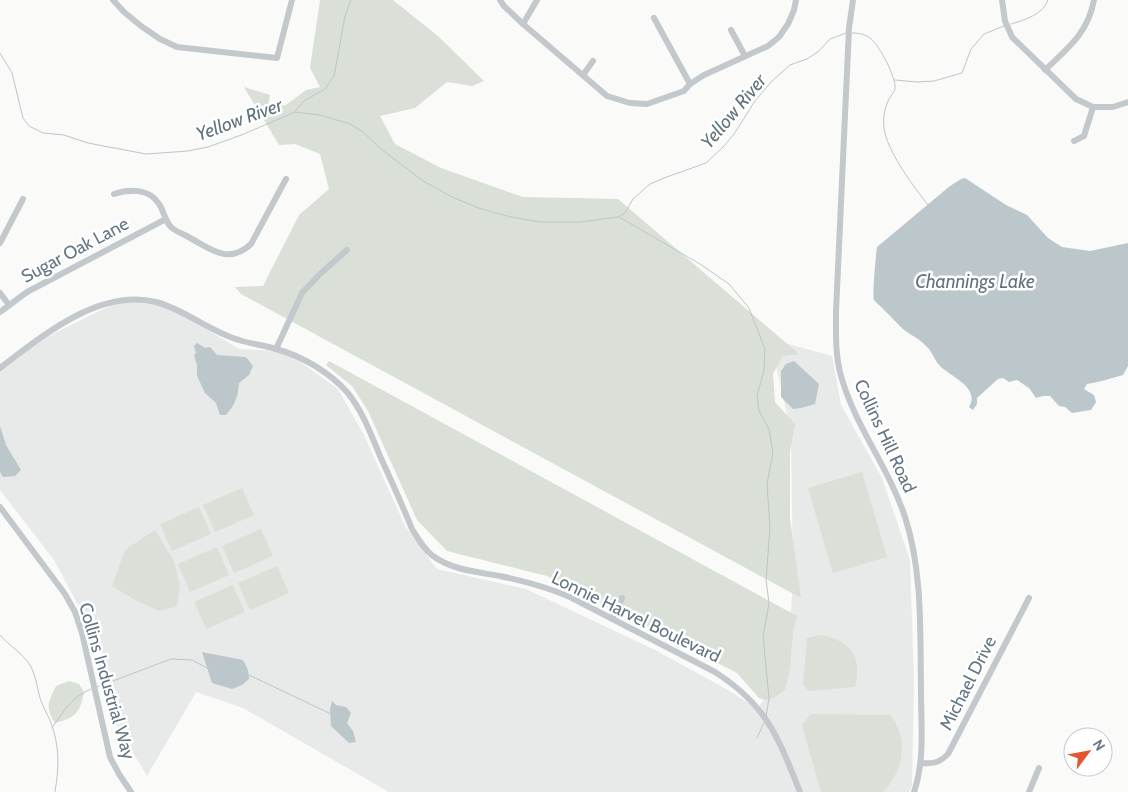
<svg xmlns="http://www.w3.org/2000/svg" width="1128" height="792" font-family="Cabin,sans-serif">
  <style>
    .built { fill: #e8e9e9 }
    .green { fill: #dadfd7 }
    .water { fill: #bbc7cb }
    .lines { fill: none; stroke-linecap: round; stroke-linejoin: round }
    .stream { stroke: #bbc7cb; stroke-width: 1 }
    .minor { stroke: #c3c8cc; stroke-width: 6 }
    .labels { text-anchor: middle; stroke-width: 5; stroke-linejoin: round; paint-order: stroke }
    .street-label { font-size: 18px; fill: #657683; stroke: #fff }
    .water-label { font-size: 19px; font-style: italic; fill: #60757c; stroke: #fff }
  </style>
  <rect width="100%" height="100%" fill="#fafaf8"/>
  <!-- built -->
  <path class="built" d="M122,300L165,304L239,349L285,351L338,389L364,435L405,526L437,569L526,589L655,650L730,691L757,709L788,668L793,575L791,432L770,339L832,356L841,405L882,478L910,560L914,680L912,786L909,792H389L243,708L196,692L147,776L117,726L102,650L54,560L0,490V370L24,348Z"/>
  <!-- green -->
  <g class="green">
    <path d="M320,0H393L439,37L484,81L472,86L447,82L415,108L380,116L395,144L441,168L523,197L618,199L799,354L783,356L773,374L775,402L795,424L790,452V519L801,598L241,294L235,287L263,286L299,215L329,189L320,154L295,144L279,145L244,87L270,95L268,106L286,105L306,90L320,87L310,68Z"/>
    <path d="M329,361L797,616L793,631L790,668L785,690L774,698L765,700L759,698L737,673L547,576L447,551L417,520L368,411L352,386L326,365Z"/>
    <path d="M862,472L887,557L833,573L808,488Z"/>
    <path d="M242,488L254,515L215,532L203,505Z"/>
    <path d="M199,507L211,534L172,551L160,524Z"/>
    <path d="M261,529L273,556L234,573L222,546Z"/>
    <path d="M155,530L174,561L180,586L177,606L159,611L135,600L112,586L125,550Z"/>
    <path d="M217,547L229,575L190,592L178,564Z"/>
    <path d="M277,566L289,593L250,610L238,583Z"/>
    <path d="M233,585L245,612L206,629L194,602Z"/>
    <path d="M821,635C852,641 862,657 855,687L808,691L803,684L807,638Z"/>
    <path d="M69,681L79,684L84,692C80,713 75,718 55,723C45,708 48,702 56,686Z"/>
    <path d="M811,714L890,715C910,740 903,771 883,792H821L802,725Z"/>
  </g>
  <!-- water -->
  <g class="water">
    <path d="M965,178L1006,205L1027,215L1048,238L1062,247L1090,251L1128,243V366L1123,375C1111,378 1100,382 1087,384L1084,389L1094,395L1096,402L1091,410L1072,413L1065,407L1059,406L1050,396H1043L1036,398L1029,388L1017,380L1009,382L1003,378L998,379L977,398V404L973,410L969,407C981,387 949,376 939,365C934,359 932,351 926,346C920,339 911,335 904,330C897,324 892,317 885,311C882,307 877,304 874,300C872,297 876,253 877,247L950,186L961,179Z"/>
    <path d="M197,343L205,348L210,347L217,355L246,357L253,366L249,375L239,383C238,397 235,405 226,415H220L216,403L205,393L197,376V365L194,355L196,353L194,346Z"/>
    <path d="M794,361L819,384L815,404L801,408L793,409L781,397V371L786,364Z"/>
    <path d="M0,426L6,445L21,470L15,476L3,477L0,472Z"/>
    <path d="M202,652L243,660L248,670L249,679L242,685L232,689L212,683Z"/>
    <path d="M332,701L336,705L346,707L351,713L347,723L353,731L356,742L349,743L331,726L330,709Z"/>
  </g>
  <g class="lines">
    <!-- stream -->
    <g class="stream">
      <path d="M1011,24C1024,20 1043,15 1048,0"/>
      <path d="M852,33C858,33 865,34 870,38C879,44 897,79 895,89C894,92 891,96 889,99C884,109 882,122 885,133C890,155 914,187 928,205"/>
      <path d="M0,53L12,73L23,118L29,126L43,133L64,135L88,143L146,154L188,151L208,147L244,134L295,112L320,115L350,124L363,132L381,149L423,181L452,197L481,209L511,217L541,222H580L618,217L625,213L633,199L650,184L664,178L706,163L724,146L734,134L755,101L772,81L790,65L807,59L819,51L830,39L846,33"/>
      <path d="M895,80L917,82L934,81L962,73L971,49L984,34L1004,26"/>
      <path d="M295,111L304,101L325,89L334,76L345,16L351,0"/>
      <path d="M619,217L700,264L729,284L749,308L765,349L764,370L757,396L759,411L769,429L773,453L767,484L770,528L766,580L769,603L763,636L769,698L766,717"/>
      <path d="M0,635C8,645 20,651 28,662C35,671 37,687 40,698C43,707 48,715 51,723C60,747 59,768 55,792"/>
      <path d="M249,675L331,714"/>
      <path d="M97,687L171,659L192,660L207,668"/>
      <path d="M52,728C64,711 71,697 91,689"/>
      <path d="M757,738L764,723"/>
    </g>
    <!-- minor -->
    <g class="minor">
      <path d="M113,0L124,12L141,26L160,39L177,47L277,58L292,0"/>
      <path d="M500,0L504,6L523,24L607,96L630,103L647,104L684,91L690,84L704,75L768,46L779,37L788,24L794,10L796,0"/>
      <path d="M853,0L849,28L836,312C836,333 835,355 841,376C855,426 889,468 905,517C923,572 920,634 921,690C921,724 925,760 914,792"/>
      <path d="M1002,0L1005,21L1012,37L1076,99L1093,107H1113L1128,102"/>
      <path d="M654,18L690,84"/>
      <path d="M523,24L537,0"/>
      <path d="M731,30L745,56"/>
      <path d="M1045,70C1068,48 1088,33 1094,0"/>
      <path d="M583,75L593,61"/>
      <path d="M1074,141L1084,136L1093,107"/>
      <path d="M114,194C129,189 149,188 159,204C164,211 165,222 172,228C177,232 186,235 192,239C214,251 229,264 251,244L286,179"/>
      <path d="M0,243L23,199"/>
      <path d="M0,293L9,305"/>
      <path d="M0,312L27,292L166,219"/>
      <path d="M276,349L302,293L321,273L347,250"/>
      <path d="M0,368C42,336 99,288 156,302C184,309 210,332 239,340C251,344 264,345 276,349C302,356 329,372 347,392C362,410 371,434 380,456C391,480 402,504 412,529C418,539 424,549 433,556C452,570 478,572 500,576C524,581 547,587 570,597L715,672C767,705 778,737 800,792"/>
      <path d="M0,507L65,594L75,612L82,633L110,757L119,774L131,792"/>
      <path d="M612,619L622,598"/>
      <path d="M921,763C933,764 939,763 948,754L1029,598"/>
      <path d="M1029,792L1039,768"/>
    </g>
  </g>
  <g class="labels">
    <!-- street labels -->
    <g class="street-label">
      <text transform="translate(75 250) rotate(-28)" y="6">Sugar Oak Lane</text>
      <text transform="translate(885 436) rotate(65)" y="6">Collins Hill Road</text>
      <text transform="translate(636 617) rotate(26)" y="6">Lonnie Harvel Boulevard</text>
      <text transform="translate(107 681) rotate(74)" y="6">Collins Industrial Way</text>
      <text transform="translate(968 683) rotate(-63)" y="6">Michael Drive</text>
    </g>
    <!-- water labels -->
    <g class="water-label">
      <text transform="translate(733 111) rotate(-50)" y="7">Yellow River</text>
      <text transform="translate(239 119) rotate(-20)" y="7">Yellow River</text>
      <text x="975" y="288">Channings Lake</text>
    </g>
  </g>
  <!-- north arrow -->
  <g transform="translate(1088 752) rotate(58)"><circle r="24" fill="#ffffff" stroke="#c1c8cd"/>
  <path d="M0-4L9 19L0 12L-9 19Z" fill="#e4572e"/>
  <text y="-8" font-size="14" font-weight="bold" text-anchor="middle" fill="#657683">N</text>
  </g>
</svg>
